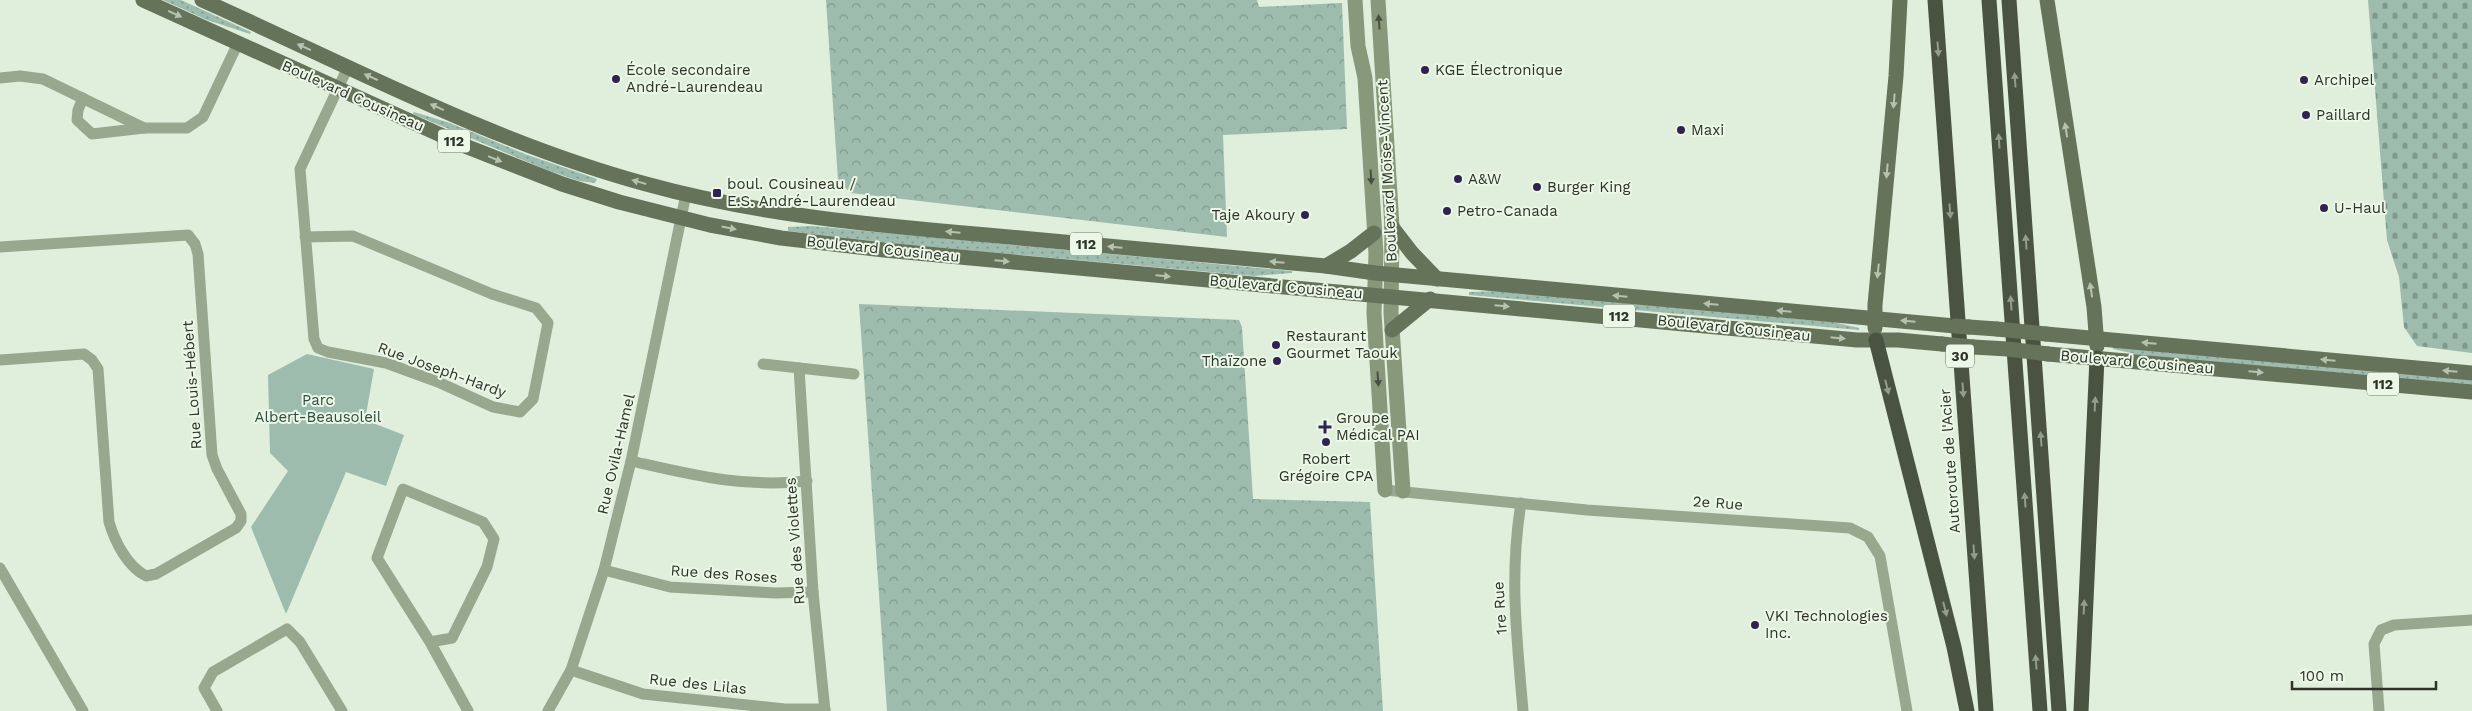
<svg xmlns="http://www.w3.org/2000/svg" width="2472" height="711" font-family="'Work Sans',sans-serif">
  <style>
    .grass { fill: url(#grass-dots) }
    .forest { fill: url(#forest-crowns) }
    .cemetery { fill: url(#cemetery-stones) }
    .park { fill: #9dbcae }
    .lines { fill: none; stroke-linecap: round; stroke-linejoin: round }
    .street { stroke: #97a88f; stroke-width: 11 }
    .secondary { stroke: #87987b; stroke-width: 15 }
    .primary { stroke: #66735b; stroke-width: 15 }
    .highway { stroke: #495340; stroke-width: 15 }
    .primary-bridge { stroke: #66735b; stroke-width: 15 }
    .oneway { fill: #b6c2af }
    .oneway2 { fill: #485141 }
    .oneway3 { fill: #929d8b }
    .poi-dot { fill: #2f2350; stroke: #ebf7e7; stroke-width: 2 }
    .labels { text-anchor: middle; stroke-width: 4; stroke-linejoin: round; paint-order: stroke }
    .shield { fill: #ebf7e7; stroke: #666e61; stroke-width: 1 }
    .shield-label { font-size: 14px; font-weight: bold; fill: #2d3328 }
    .poi-label { font-size: 15px; fill: #2d3328; stroke: #ebf7e7; text-anchor: start }
    .street-label { font-size: 15px; fill: #2d3328; stroke: #ebf7e7 }
    .park-label { font-size: 15px; fill: #2f4e41; stroke: #ebf7e7 }
  </style>
  <defs>
    <pattern id="grass-dots" width="8" height="8" patternUnits="userSpaceOnUse" patternTransform="scale(1.25)"><rect width="8" height="8" fill="#9dbcae"/><path d="M2 2h.1M6 6h.1" fill="none" stroke="#80998e" stroke-width="1.8" stroke-linecap="round"/></pattern>
    <pattern id="forest-crowns" width="20" height="18" patternUnits="userSpaceOnUse" patternTransform="scale(1.25)"><rect width="20" height="18" fill="#9dbcae"/><path d="M2 6a3 3 0 1 1 6 0M12 15a3 3 0 1 1 6 0" fill="none" stroke="#80998e"/></pattern>
    <pattern id="cemetery-stones" width="16" height="16" patternUnits="userSpaceOnUse" patternTransform="scale(1.25)"><rect width="16" height="16" fill="#9dbcae"/><path d="M2 7V4a2 2 0 0 1 4 0v3zM10 15v-3a2 2 0 0 1 4 0v3z" fill="#80998e"/></pattern>
  </defs>
  <rect width="100%" height="100%" fill="#e0eedc"/>
  <!-- grass -->
  <g class="grass">
    <path d="M163,0H181L251,32L250,34L207,20Z"/>
    <path d="M414,112L450,123L525,154L597,179L595,183L579,181L547,170L413,114Z"/>
    <path d="M812,226L1292,271V273L1254,276L899,244L788,231V227Z"/>
    <path d="M1500,291L1833,322L1859,328V330L1469,295V292Z"/>
    <path d="M2113,347L2472,379V386L2140,355L2113,349Z"/>
  </g>
  <!-- forest -->
  <g class="forest">
    <path d="M826,0H1257L1259,7L1342,3L1347,129L1223,135L1227,237L851,193L838,181Z"/>
    <path d="M859,304L1239,320L1242,327L1253,499L1370,502L1383,711H887Z"/>
  </g>
  <!-- cemetery -->
  <path class="cemetery" d="M2368,0H2472V353L2417,346L2404,327L2399,277L2387,240Z"/>
  <!-- park -->
  <path class="park" d="M307,354L374,369L365,420L404,435L386,486L346,472L286,614L251,527L288,471L270,453L268,375Z"/>
  <g class="lines">
    <!-- street -->
    <g class="street">
      <path d="M0,78L20,76L43,79L144,128H187L203,117L238,43"/>
      <path d="M83,98L78,110L77,120L92,134L144,128"/>
      <path d="M305,237L353,236L492,294L536,308L548,323L533,399L520,412L493,407L438,382L386,363L328,352L318,348L314,339L300,169L348,67"/>
      <path d="M0,247L188,235L195,244L198,254L212,455L217,469L241,514V521L236,528L156,574L146,576C127,566 115,542 109,522L98,369L92,360L84,354L0,360"/>
      <path d="M763,364L854,374"/>
      <path d="M799,368L813,592L825,711"/>
      <path d="M631,461C693,475 742,488 807,481"/>
      <path d="M1385,490L1587,510L1850,528L1868,537L1880,556L1907,711"/>
      <path d="M1521,503C1509,577 1517,638 1523,711"/>
      <path d="M0,568L83,711"/>
      <path d="M604,570L670,587L775,593L813,592"/>
      <path d="M430,642L452,638L487,567L494,539L483,522L403,489L377,558L430,642L468,711"/>
      <path d="M571,670L643,694L785,709H825"/>
      <path d="M217,711L204,688L213,672L287,629L300,642L342,711"/>
      <path d="M548,711L571,670L604,570L631,461L686,194"/>
      <path d="M2379,711L2374,644L2381,630L2394,625L2472,620"/>
    </g>
    <!-- secondary -->
    <g class="secondary">
      <path d="M1355,0L1358,46L1365,78L1369,141L1376,254L1374,313L1385,490"/>
      <path d="M1378,0L1392,227L1391,313L1403,491"/>
    </g>
    <!-- primary -->
    <g class="primary">
      <path d="M143,0L465,146L562,184L619,202L710,225L781,238L884,250L1857,340H1898L1942,344"/>
      <path d="M202,0C348,65 491,142 646,184C758,215 872,225 987,235C1100,245 1213,256 1326,266L1375,273L1955,326"/>
      <path d="M2047,0L2094,307L2097,346"/>
      <path d="M1392,227L1412,253L1437,279"/>
      <path d="M1326,266L1351,251L1374,233"/>
      <path d="M1969,327L1997,329"/>
      <path d="M1875,328V305L1896,76L1900,0"/>
      <path d="M1392,330L1430,299"/>
      <path d="M2046,334L2472,373"/>
      <path d="M1973,347L2008,349"/>
      <path d="M2048,354L2472,392"/>
    </g>
    <!-- highway -->
    <g class="highway">
      <path d="M1935,0L1986,711"/>
      <path d="M1989,0L2040,711"/>
      <path d="M2009,0L2059,711"/>
      <path d="M1876,340L1954,647L1967,711"/>
      <path d="M2081,711L2097,358"/>
    </g>
    <!-- primary-bridge -->
    <g class="primary-bridge">
      <path d="M1955,326L1969,327"/>
      <path d="M1997,329L2046,334"/>
      <path d="M1942,344L1973,347"/>
      <path d="M2008,349L2048,354"/>
    </g>
  </g>
  <!-- one-way arrows -->
  <defs><path id="oneway-solid" d="M-6-.8H1V-3.2L6.5 0L1 3.2V.8H-6Z" transform="scale(1.25)"/></defs>
  <g class="oneway">
    <use href="#oneway-solid" transform="translate(175 14) rotate(24)"/>
    <use href="#oneway-solid" transform="translate(304 47) rotate(-156)"/>
    <use href="#oneway-solid" transform="translate(371 77) rotate(-156)"/>
    <use href="#oneway-solid" transform="translate(1894 101) rotate(95)"/>
    <use href="#oneway-solid" transform="translate(437 107) rotate(-156)"/>
    <use href="#oneway-solid" transform="translate(2066 130) rotate(-99)"/>
    <use href="#oneway-solid" transform="translate(495 159) rotate(22)"/>
    <use href="#oneway-solid" transform="translate(1887 171) rotate(95)"/>
    <use href="#oneway-solid" transform="translate(639 182) rotate(-164)"/>
    <use href="#oneway-solid" transform="translate(729 228) rotate(11)"/>
    <use href="#oneway-solid" transform="translate(953 232) rotate(-175)"/>
    <use href="#oneway-solid" transform="translate(1115 247) rotate(-175)"/>
    <use href="#oneway-solid" transform="translate(1002 261) rotate(5)"/>
    <use href="#oneway-solid" transform="translate(1277 262) rotate(-175)"/>
    <use href="#oneway-solid" transform="translate(1878 271) rotate(96)"/>
    <use href="#oneway-solid" transform="translate(1163 276) rotate(5)"/>
    <use href="#oneway-solid" transform="translate(2091 290) rotate(-99)"/>
    <use href="#oneway-solid" transform="translate(1620 296) rotate(-175)"/>
    <use href="#oneway-solid" transform="translate(1711 304) rotate(-175)"/>
    <use href="#oneway-solid" transform="translate(1502 306) rotate(5)"/>
    <use href="#oneway-solid" transform="translate(1784 311) rotate(-175)"/>
    <use href="#oneway-solid" transform="translate(1908 321) rotate(-175)"/>
    <use href="#oneway-solid" transform="translate(1838 338) rotate(6)"/>
    <use href="#oneway-solid" transform="translate(2149 343) rotate(-175)"/>
    <use href="#oneway-solid" transform="translate(2328 360) rotate(-175)"/>
    <use href="#oneway-solid" transform="translate(2450 371) rotate(-175)"/>
    <use href="#oneway-solid" transform="translate(2256 372) rotate(5)"/>
  </g>
  <g class="oneway2">
    <use href="#oneway-solid" transform="translate(1379 22) rotate(-94)"/>
    <use href="#oneway-solid" transform="translate(1371 177) rotate(87)"/>
    <use href="#oneway-solid" transform="translate(1378 379) rotate(86)"/>
  </g>
  <g class="oneway3">
    <use href="#oneway-solid" transform="translate(1938 49) rotate(86)"/>
    <use href="#oneway-solid" transform="translate(2015 80) rotate(-94)"/>
    <use href="#oneway-solid" transform="translate(1999 141) rotate(-94)"/>
    <use href="#oneway-solid" transform="translate(1950 211) rotate(86)"/>
    <use href="#oneway-solid" transform="translate(2026 242) rotate(-94)"/>
    <use href="#oneway-solid" transform="translate(2011 303) rotate(-94)"/>
    <use href="#oneway-solid" transform="translate(1887 387) rotate(76)"/>
    <use href="#oneway-solid" transform="translate(1963 390) rotate(86)"/>
    <use href="#oneway-solid" transform="translate(2095 404) rotate(-87)"/>
    <use href="#oneway-solid" transform="translate(2041 439) rotate(-94)"/>
    <use href="#oneway-solid" transform="translate(2025 500) rotate(-94)"/>
    <use href="#oneway-solid" transform="translate(1974 552) rotate(86)"/>
    <use href="#oneway-solid" transform="translate(2084 607) rotate(-87)"/>
    <use href="#oneway-solid" transform="translate(1945 609) rotate(76)"/>
    <use href="#oneway-solid" transform="translate(2036 662) rotate(-94)"/>
  </g>
  <!-- markers -->
  <g class="poi-dot">
    <circle cx="1425" cy="70" r="5"/>
    <circle cx="616" cy="79" r="5"/>
    <circle cx="2304" cy="80" r="5"/>
    <circle cx="2306" cy="115" r="5"/>
    <circle cx="1681" cy="130" r="5"/>
    <circle cx="1458" cy="179" r="5"/>
    <circle cx="1537" cy="187" r="5"/>
    <rect x="712" y="188" width="10" height="10" rx="2.5"/>
    <circle cx="2324" cy="208" r="5"/>
    <circle cx="1447" cy="211" r="5"/>
    <circle cx="1305" cy="215" r="5"/>
    <circle cx="1276" cy="345" r="5"/>
    <circle cx="1277" cy="361" r="5"/>
    <path d="M1322.5 419.5h5v5h5v5h-5v5h-5v-5h-5v-5h5z"/>
    <circle cx="1326" cy="442" r="5"/>
    <circle cx="1755" cy="625" r="5"/>
  </g>
  <g class="labels">
    <!-- shield labels -->
    <g class="shield">
      <rect x="438" y="129.5" width="32" height="23" rx="4"/>
      <rect x="1070" y="232.5" width="32" height="23" rx="4"/>
      <rect x="1603" y="304.5" width="32" height="23" rx="4"/>
      <rect x="1946" y="344.5" width="28" height="23" rx="4"/>
      <rect x="2367" y="372.5" width="32" height="23" rx="4"/>
    </g>
    <g class="shield-label">
      <text x="454" y="146">112</text>
      <text x="1086" y="249">112</text>
      <text x="1619" y="321">112</text>
      <text x="1960" y="361">30</text>
      <text x="2383" y="389">112</text>
    </g>
    <!-- poi labels -->
    <g class="poi-label">
      <text x="626" y="75">École secondaire<tspan x="626" dy="17">André-Laurendeau</tspan></text>
      <text x="1435" y="75">KGE Électronique</text>
      <text x="2314" y="85">Archipel</text>
      <text x="2316" y="120">Paillard</text>
      <text x="1691" y="135">Maxi</text>
      <text x="1468" y="184">A&amp;W</text>
      <text x="727" y="189">boul. Cousineau /<tspan x="727" dy="17">E.S. André-Laurendeau</tspan></text>
      <text x="1547" y="192">Burger King</text>
      <text x="2334" y="213">U-Haul</text>
      <text x="1457" y="216">Petro-Canada</text>
      <text x="1295" y="220" text-anchor="end">Taje Akoury</text>
      <text x="1286" y="341">Restaurant<tspan x="1286" dy="17">Gourmet Taouk</tspan></text>
      <text x="1267" y="366" text-anchor="end">Thaïzone</text>
      <text x="1336" y="423">Groupe<tspan x="1336" dy="17">Médical PAI</tspan></text>
      <text x="1326" y="464" text-anchor="middle">Robert<tspan x="1326" dy="17">Grégoire CPA</tspan></text>
      <text x="1765" y="621">VKI Technologies<tspan x="1765" dy="17">Inc.</tspan></text>
    </g>
    <!-- street labels -->
    <g class="street-label">
      <text transform="translate(353 96) rotate(24)" y="5">Boulevard Cousineau</text>
      <text transform="translate(1387 171) rotate(-93)" y="5">Boulevard Moïse-Vincent</text>
      <text transform="translate(883 249) rotate(6)" y="5">Boulevard Cousineau</text>
      <text transform="translate(1286 287) rotate(5)" y="5">Boulevard Cousineau</text>
      <text transform="translate(1734 328) rotate(6)" y="5">Boulevard Cousineau</text>
      <text transform="translate(2137 362) rotate(5)" y="5">Boulevard Cousineau</text>
      <text transform="translate(442 370) rotate(20)" y="5">Rue Joseph-Hardy</text>
      <text transform="translate(192 385) rotate(-94)" y="5">Rue Louis-Hébert</text>
      <text transform="translate(616 454) rotate(-77)" y="5">Rue Ovila-Hamel</text>
      <text transform="translate(1950 461) rotate(-94)" y="5">Autoroute de l'Acier</text>
      <text transform="translate(1718 503) rotate(4)" y="5">2e Rue</text>
      <text transform="translate(795 541) rotate(-94)" y="5">Rue des Violettes</text>
      <text transform="translate(724 574) rotate(4)" y="5">Rue des Roses</text>
      <text transform="translate(1500 608) rotate(-94)" y="5">1re Rue</text>
      <text transform="translate(698 684) rotate(6)" y="5">Rue des Lilas</text>
    </g>
    <!-- park labels -->
    <g class="park-label">
      <text x="318" y="405">Parc<tspan x="318" dy="17">Albert-Beausoleil</tspan></text>
    </g>
  </g>
  <!-- scale -->
  <path d="M2292 681v8h144v-8" fill="none" stroke="#2d3328" stroke-width="2.5"/>
  <text x="2300" y="681" font-size="15" fill="#2d3328" stroke="#ebf7e7" stroke-width="4" paint-order="stroke">100 m</text>
</svg>
